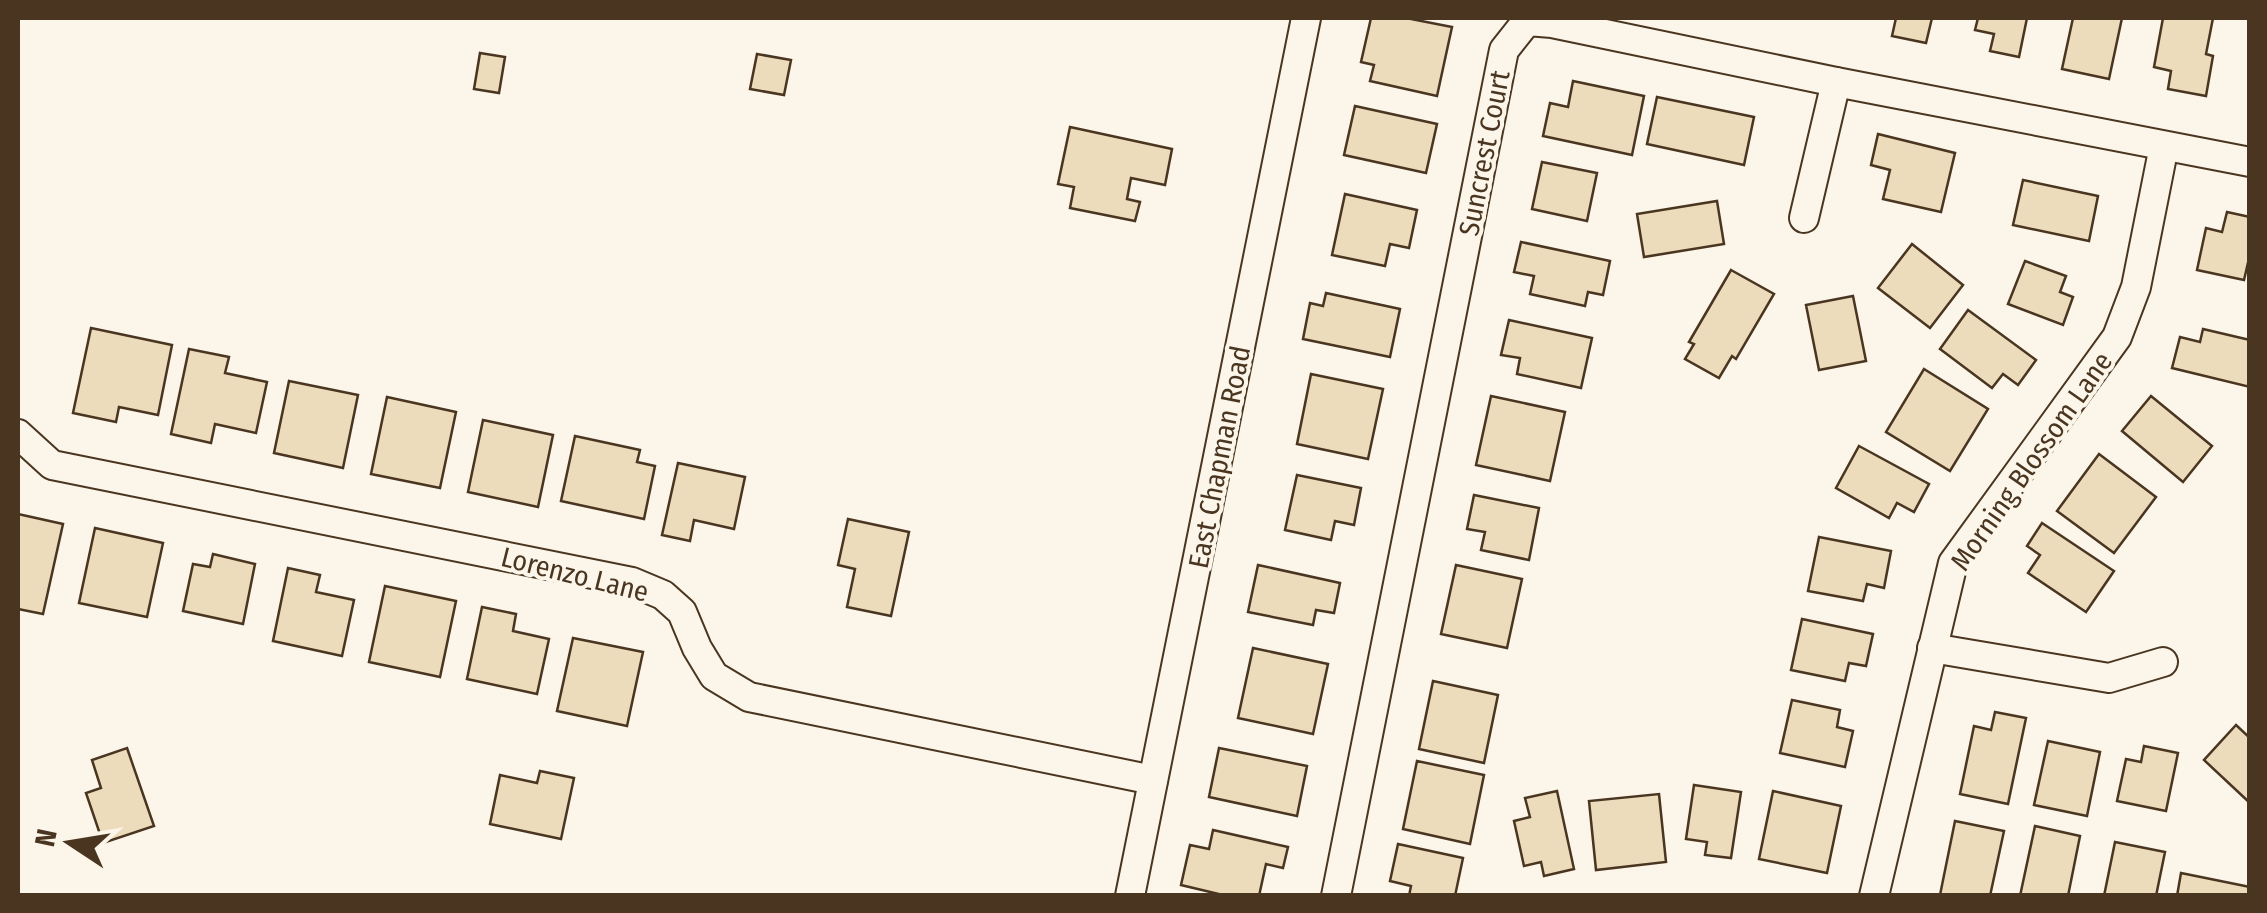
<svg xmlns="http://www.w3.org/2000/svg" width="2267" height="913" font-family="'Fira Sans Condensed',sans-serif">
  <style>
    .building { fill: #ecdcbc; stroke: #4a3520; stroke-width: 2.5 }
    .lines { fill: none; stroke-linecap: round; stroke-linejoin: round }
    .minor-casing { stroke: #4a3520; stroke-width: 32 }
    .minor { stroke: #fbf6e9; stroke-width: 28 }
    .labels { text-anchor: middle; stroke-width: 8; stroke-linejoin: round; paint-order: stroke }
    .street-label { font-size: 28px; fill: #4a3520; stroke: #fbf6e9 }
  </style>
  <rect width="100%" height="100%" fill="#fbf6e9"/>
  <!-- building -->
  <g class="building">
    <path d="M1371,18H1406L1452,27L1437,96L1370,81L1374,65L1361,62Z"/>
    <path d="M1896,18H1932L1926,43L1892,36Z"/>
    <path d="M1978,18H2027L2019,57L1990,51L1994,34L1975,30Z"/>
    <path d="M2073,18H2122L2109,79L2062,69Z"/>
    <path d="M2163,18H2213L2206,54L2213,56L2206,96L2168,89L2171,71L2154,67Z"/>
    <path d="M480,53L505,57L499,93L474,89Z"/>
    <path d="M757,54L791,60L784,95L750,89Z"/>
    <path d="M1573,81L1644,96L1632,155L1543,136L1550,103L1568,107Z"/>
    <path d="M1657,97L1754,117L1744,165L1647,144Z"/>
    <path d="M1355,106L1437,124L1426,173L1344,155Z"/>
    <path d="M1070,127L1172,149L1165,185L1131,178L1127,199L1140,202L1135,221L1070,208L1074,187L1058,184Z"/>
    <path d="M1878,134L1955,153L1941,212L1883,199L1890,170L1871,165Z"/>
    <path d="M1542,162L1597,173L1587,221L1532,209Z"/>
    <path d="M2023,180L2098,196L2089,241L2013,225Z"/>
    <path d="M1345,194L1417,210L1409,248L1390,244L1385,266L1332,255Z"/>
    <path d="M1717,201L1724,244L1644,257L1637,214Z"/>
    <path d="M2227,212L2250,217V254L2244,280L2197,270L2206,228L2222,232Z"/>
    <path d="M1521,242L1610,261L1603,295L1588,292L1585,306L1530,294L1534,276L1514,272Z"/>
    <path d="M1912,244L1963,285L1930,328L1878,288Z"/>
    <path d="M2025,261L2066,276L2060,292L2073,297L2063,325L2008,304Z"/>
    <path d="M1731,270L1774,294L1736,359L1732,356L1719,378L1685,359L1694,344L1689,342Z"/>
    <path d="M1326,293L1400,309L1390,357L1303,339L1310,303L1323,306Z"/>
    <path d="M1853,296L1866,361L1819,370L1806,305Z"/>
    <path d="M1968,310L2036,360L2018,385L2003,374L1992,388L1940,349Z"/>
    <path d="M1509,320L1592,338L1581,388L1517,374L1520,358L1501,355Z"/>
    <path d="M91,328L172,345L158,415L119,407L116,422L73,413Z"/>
    <path d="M2203,329L2250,340V387L2172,368L2180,337L2200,342Z"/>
    <path d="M189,349L229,357L225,373L267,382L256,433L215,424L211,443L171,434Z"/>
    <path d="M1924,369L1988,409L1950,471L1886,432Z"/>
    <path d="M1311,374L1383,389L1368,459L1297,444Z"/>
    <path d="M289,381L358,395L343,468L274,453Z"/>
    <path d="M1491,396L1565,412L1550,481L1476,465Z"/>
    <path d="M2151,396L2212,446L2183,482L2122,431Z"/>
    <path d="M387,397L456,412L440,488L371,474Z"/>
    <path d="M483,420L553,435L538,507L468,492Z"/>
    <path d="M575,436L640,450L637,462L655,466L644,519L561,501Z"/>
    <path d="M1859,446L1929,484L1914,512L1897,503L1889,518L1836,488Z"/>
    <path d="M2099,454L2156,497L2114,553L2057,511Z"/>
    <path d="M678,463L745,477L734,529L694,520L690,541L662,535Z"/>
    <path d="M1297,475L1361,488L1354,525L1335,521L1331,540L1285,530Z"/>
    <path d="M1474,495L1539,508L1529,560L1481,550L1485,532L1467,529Z"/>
    <path d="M18,514L63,524L43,614L18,609Z"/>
    <path d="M848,519L909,532L891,616L847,607L855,569L838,565Z"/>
    <path d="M2042,523L2114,571L2086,612L2028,573L2040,555L2027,546Z"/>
    <path d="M95,528L163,543L147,617L79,603Z"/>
    <path d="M1819,537L1891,551L1884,588L1867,584L1863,601L1808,591Z"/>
    <path d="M213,554L255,564L243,624L183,611L193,564L210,567Z"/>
    <path d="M1258,565L1340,583L1334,613L1316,610L1313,625L1248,612Z"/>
    <path d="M1456,565L1522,579L1507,648L1441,634Z"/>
    <path d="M288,568L320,575L316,592L354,600L342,656L273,641Z"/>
    <path d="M385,586L456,601L440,677L369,662Z"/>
    <path d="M482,607L516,614L513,631L549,639L537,694L467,679Z"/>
    <path d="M1802,619L1873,634L1866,666L1849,663L1845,681L1791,670Z"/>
    <path d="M573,638L643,652L627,726L557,711Z"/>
    <path d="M1253,648L1328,664L1313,734L1238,718Z"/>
    <path d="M1433,681L1498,695L1484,763L1419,749Z"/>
    <path d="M1792,700L1840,710L1837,727L1853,731L1845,767L1780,753Z"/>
    <path d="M1995,712L2026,718L2008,804L1960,794L1974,726L1991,730Z"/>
    <path d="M2236,725L2250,738V803L2204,760Z"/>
    <path d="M2048,741L2100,752L2087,816L2034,805Z"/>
    <path d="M2144,746L2178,753L2166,811L2117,801L2126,759L2141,762Z"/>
    <path d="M127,748L154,826L103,843L86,793L101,788L92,760Z"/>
    <path d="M1219,748L1307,766L1297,816L1209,797Z"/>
    <path d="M1417,761L1484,775L1470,844L1403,829Z"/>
    <path d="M540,771L574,778L561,839L490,824L500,775L537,783Z"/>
    <path d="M1694,785L1741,792L1731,858L1705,855L1707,842L1686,839Z"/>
    <path d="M1557,791L1574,869L1544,876L1541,862L1524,866L1514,821L1530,817L1525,798Z"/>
    <path d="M1773,791L1841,806L1827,873L1759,859Z"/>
    <path d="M1659,794L1666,862L1596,870L1589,801Z"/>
    <path d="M1955,821L2004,831L1990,896L1940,895Z"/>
    <path d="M2035,826L2080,836L2068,896H2020Z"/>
    <path d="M1213,830L1288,847L1283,868L1266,864L1259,896H1227L1181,885L1190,845L1209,849Z"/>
    <path d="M2115,842L2165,852L2156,896H2104Z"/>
    <path d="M1398,844L1463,858L1455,896H1409L1411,886L1390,881Z"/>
    <path d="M2181,873L2250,887L2248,896H2177Z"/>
  </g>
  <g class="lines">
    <defs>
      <g id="minor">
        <path d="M1804,218L1836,82"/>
        <path d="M18,434L52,465L632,582L663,595L682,612L697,648L714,676L749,697L1153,780"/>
        <path d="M1932,648L2109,678L2163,662"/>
        <path d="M1130,896L1306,18"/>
        <path d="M1336,896L1504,50L1527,21L1552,23L1836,82L2250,162"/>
        <path d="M1874,896L1953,563L2117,337L2136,287L2164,146"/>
      </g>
    </defs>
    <!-- minor casing -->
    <use href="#minor" class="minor-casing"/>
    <!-- minor -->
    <use href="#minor" class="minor"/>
  </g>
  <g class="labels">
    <!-- street labels -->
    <g class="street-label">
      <text transform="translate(1484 153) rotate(-79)" y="10">Suncrest Court</text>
      <text transform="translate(1219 457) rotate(-79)" y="10">East Chapman Road</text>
      <text transform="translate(2031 461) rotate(-55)" y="10">Morning Blossom Lane</text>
      <text transform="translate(575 574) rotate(14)" y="10">Lorenzo Lane</text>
    </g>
  </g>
  <!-- border -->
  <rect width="2267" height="913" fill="none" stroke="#4a3520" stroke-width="40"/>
  <!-- north arrow -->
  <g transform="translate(70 843) rotate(282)" stroke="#fbf6e9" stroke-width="8" paint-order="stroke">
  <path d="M0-8L18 38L0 25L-18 38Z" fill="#4a3520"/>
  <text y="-15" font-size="28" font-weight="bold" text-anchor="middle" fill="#4a3520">N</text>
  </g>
</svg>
